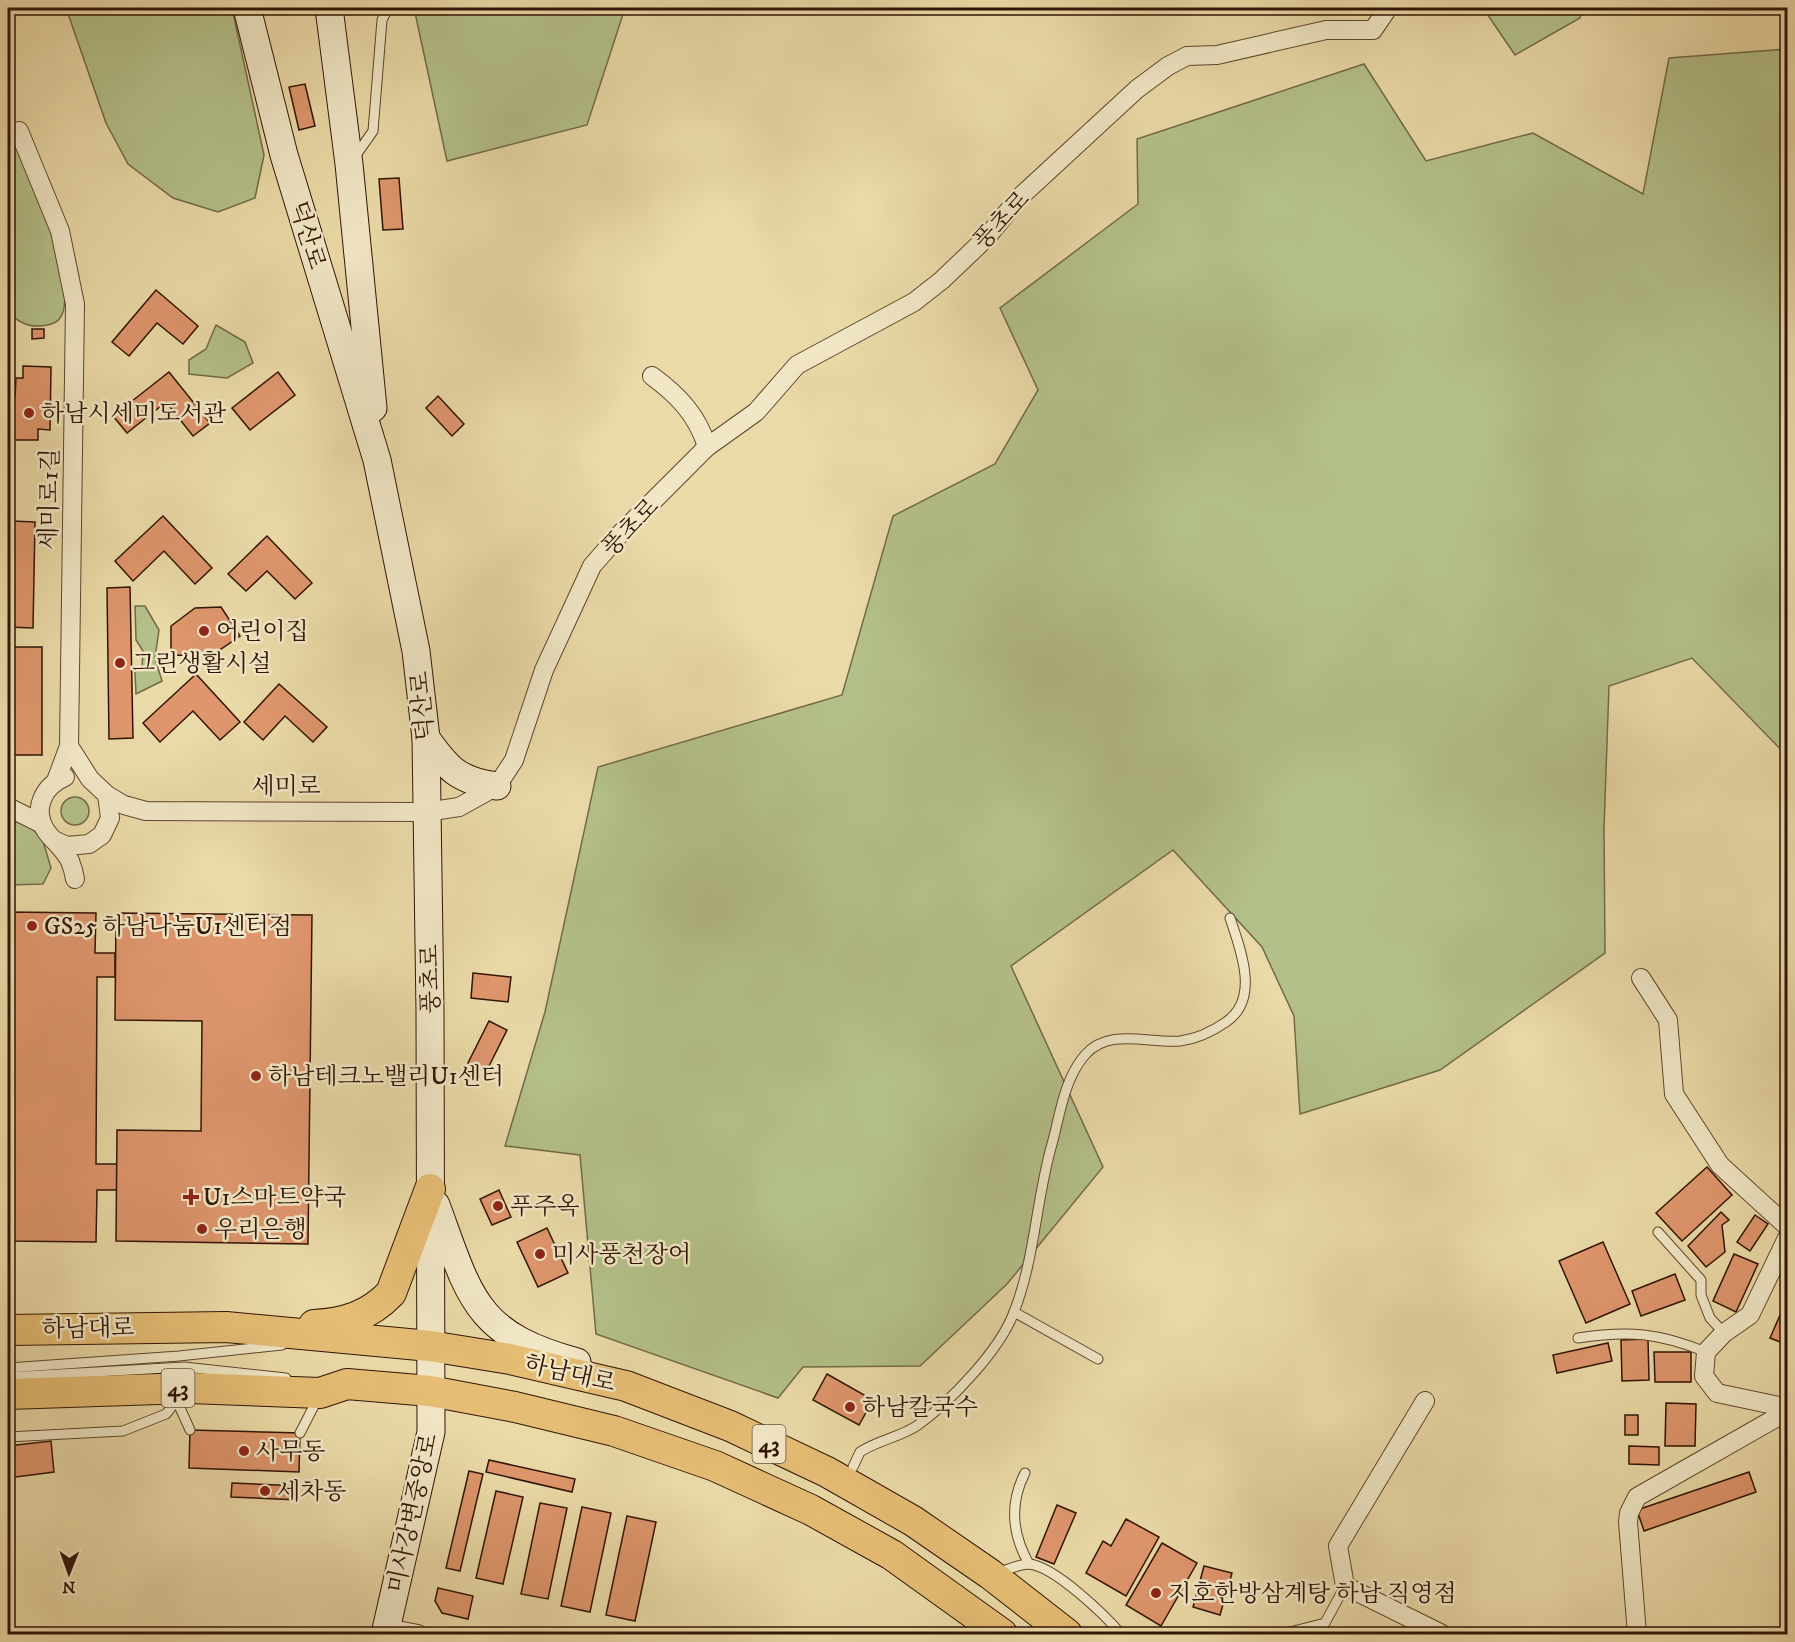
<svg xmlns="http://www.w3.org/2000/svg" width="1795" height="1642" font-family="'IM FELL DW Pica','Noto Serif KR',serif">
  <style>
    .green { fill: #b4c089; stroke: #726a48; stroke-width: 1.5 }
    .building { fill: #df966d; stroke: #311406; stroke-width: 1.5 }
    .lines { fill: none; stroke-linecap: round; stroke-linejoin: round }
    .lane-casing { stroke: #5f462e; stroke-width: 11 }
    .street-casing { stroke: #5f462e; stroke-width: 20 }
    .secondary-casing { stroke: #311406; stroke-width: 29 }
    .primary-casing { stroke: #311406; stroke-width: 32 }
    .lane { stroke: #f1e7c6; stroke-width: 9 }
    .street { stroke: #f1e7c6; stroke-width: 18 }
    .secondary { stroke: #f1e7c6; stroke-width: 27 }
    .primary { stroke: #e5bd74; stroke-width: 30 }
    .poi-dot { fill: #8f2418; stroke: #f1e7c6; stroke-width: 2 }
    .labels { text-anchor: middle; stroke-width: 5; stroke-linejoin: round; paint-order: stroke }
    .shield { fill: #f1e7c6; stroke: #6b5340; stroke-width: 1.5 }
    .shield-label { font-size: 22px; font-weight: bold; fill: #311406 }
    .street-label { font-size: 24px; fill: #311406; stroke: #f1e7c6 }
    .poi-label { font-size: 24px; fill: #311406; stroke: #f1e7c6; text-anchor: start }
  </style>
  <rect width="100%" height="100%" fill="#eadaa7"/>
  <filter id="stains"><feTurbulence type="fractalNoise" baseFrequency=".00333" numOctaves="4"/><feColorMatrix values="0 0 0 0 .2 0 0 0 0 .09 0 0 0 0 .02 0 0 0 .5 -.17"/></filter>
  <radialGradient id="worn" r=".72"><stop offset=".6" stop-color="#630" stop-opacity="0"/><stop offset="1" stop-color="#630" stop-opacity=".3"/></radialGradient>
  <!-- green -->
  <g class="green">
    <path d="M66,8H232L264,155L255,198L218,212L173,198L128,164L106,123Z"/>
    <path d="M414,8H625L587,125L447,161Z"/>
    <path d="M1483,8H1583L1580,18L1515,55Z"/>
    <path d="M1787,49V756L1692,658L1609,686L1604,828L1605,953L1440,1070L1300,1114L1294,1016L1262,947L1173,850L1011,966L1103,1167L1007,1284L920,1366L803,1367L778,1398L596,1334L580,1155L505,1146L545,1012L598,767L842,695L893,516L995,464L1038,390L1000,308L1138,204L1137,139L1364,64L1426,161L1533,133L1643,194L1669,58Z"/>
    <path d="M8,146H14C18,150 24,154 26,159C39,186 78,295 60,318C56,324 46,326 39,326C27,327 15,320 8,311Z"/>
    <path d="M216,325L245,342L253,363L227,378L189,374V360L206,349Z"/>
    <path d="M135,606H145L159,630L155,658L162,681L136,694L135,672L142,667L143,651L136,640Z"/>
    <circle cx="75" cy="811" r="14"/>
    <path d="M8,821L29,824L43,841L51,868L43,884L8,885Z"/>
  </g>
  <!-- building -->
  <g class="building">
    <path d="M305,84L315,126L299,130L289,87Z"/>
    <path d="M399,178L403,229L383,230L379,179Z"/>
    <path d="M156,290L198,326L183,344L157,323L129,356L112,342Z"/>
    <path d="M32,329H44V338L32,339Z"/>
    <path d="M23,366L51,367L50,430L38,429V440H12V428H8V397H15L16,378H23Z"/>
    <path d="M169,372L210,423L193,436L166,402L127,433L113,416Z"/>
    <path d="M278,372L295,395L250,430L232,408Z"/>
    <path d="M438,396L464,424L452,436L426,408Z"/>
    <path d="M163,516L212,568L195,584L164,551L133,581L115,561Z"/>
    <path d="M12,521L35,522L33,628L8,627V533Z"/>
    <path d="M267,536L312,583L295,599L267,571L246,591L228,574Z"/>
    <path d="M130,587L133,738L109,739L107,588Z"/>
    <path d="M221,607L240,636L211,656L171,655V626L195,608Z"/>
    <rect x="8" y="647" width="34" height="108"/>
    <path d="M196,674L240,722L220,740L193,711L160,742L143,723Z"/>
    <path d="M279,684L327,727L313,742L285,716L263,740L244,722Z"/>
    <path d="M8,912L96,913L95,953H115V977H97L96,1164H117V1190H97L96,1242L8,1241Z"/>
    <path d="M116,913L312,915L308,1244L116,1241L117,1130L201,1131L202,1021L115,1020Z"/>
    <path d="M473,973L511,977L508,1002L471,998Z"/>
    <path d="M489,1021L507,1030L486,1072L468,1063Z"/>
    <path d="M1707,1167L1732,1195L1682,1241L1656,1213Z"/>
    <path d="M499,1190L511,1217L492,1225L480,1199Z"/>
    <path d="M1721,1212L1729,1220L1722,1225L1725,1252L1706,1267L1688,1246Z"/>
    <path d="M1755,1215L1768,1224L1750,1251L1737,1242Z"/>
    <path d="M547,1228L568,1273L538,1287L517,1242Z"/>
    <path d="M1603,1242L1630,1304L1586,1323L1559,1261Z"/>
    <path d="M1734,1254L1758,1264L1736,1312L1713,1301Z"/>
    <path d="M1675,1274L1685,1300L1641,1316L1632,1291Z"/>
    <path d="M1788,1297V1345L1770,1338Z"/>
    <path d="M1648,1339L1649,1380L1622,1381L1621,1340Z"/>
    <path d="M1608,1343L1612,1361L1557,1373L1553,1355Z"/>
    <path d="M1654,1352H1691V1382H1655Z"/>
    <path d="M827,1374L873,1400L859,1425L813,1400Z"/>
    <path d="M1666,1403L1696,1404L1695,1446H1665Z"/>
    <rect x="1625" y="1415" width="13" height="20"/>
    <path d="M190,1430L300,1433L299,1472L189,1468Z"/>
    <path d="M51,1441L54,1472L8,1478V1446Z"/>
    <path d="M1629,1446L1659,1447V1465L1629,1464Z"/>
    <path d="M489,1460L575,1479L572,1492L486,1472Z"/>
    <path d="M469,1471L483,1474L460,1571L446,1568Z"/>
    <path d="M1749,1472L1756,1492L1644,1531L1637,1510Z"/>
    <path d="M232,1483L299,1486L298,1500L231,1497Z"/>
    <path d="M496,1491L523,1497L503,1584L476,1578Z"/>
    <path d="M540,1503L567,1508L548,1599L521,1594Z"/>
    <path d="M1057,1505L1076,1513L1054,1564L1036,1557Z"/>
    <path d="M582,1507L611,1513L590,1612L561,1606Z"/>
    <path d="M627,1516L656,1522L635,1621L606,1615Z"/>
    <path d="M1126,1519L1159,1537L1126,1596L1086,1573L1103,1541L1111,1546Z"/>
    <path d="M1162,1543L1197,1563L1161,1626L1126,1605Z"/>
    <path d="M1204,1566L1232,1573L1220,1615L1193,1607Z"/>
    <path d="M438,1588L473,1596L468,1619L442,1613L435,1601Z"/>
  </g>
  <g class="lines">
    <defs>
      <g id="lane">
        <path d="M354,158L373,131L382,20L388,8"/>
        <path d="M1658,1232L1701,1280V1295L1710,1318L1724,1333"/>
        <path d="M1014,1312L1098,1359"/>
        <path d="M1578,1338C1629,1330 1659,1333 1706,1352"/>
        <path d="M8,1368L179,1356L282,1345"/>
        <path d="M8,1377L184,1367L286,1378"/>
        <path d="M176,1399L190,1430"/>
        <path d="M300,1433L318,1398"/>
        <path d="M8,1437L123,1431L166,1414L181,1395"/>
        <path d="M853,1467L860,1452C878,1440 901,1437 918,1425C951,1401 1000,1350 1014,1312C1035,1259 1036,1199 1052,1144C1060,1115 1064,1079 1085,1055C1109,1027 1149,1044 1180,1041C1196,1039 1213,1031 1226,1022C1260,999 1241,951 1230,918"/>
        <path d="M1025,1473C1009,1504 1012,1534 1029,1564"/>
        <path d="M997,1573C1006,1570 1020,1564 1029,1564C1054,1566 1105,1615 1121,1634"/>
        <path d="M1282,1634L1325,1623L1345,1586"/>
      </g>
      <g id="street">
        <path d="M8,133L19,131L60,231L75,304L69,746L56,781"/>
        <path d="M652,376C678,395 698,416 707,447"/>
        <path d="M65,777C43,786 32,810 46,831C53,841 64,849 70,861C72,866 74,873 75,879"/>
        <path d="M107,795L124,805L146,811L426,812L459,807L497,786L514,760L544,670L592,566L620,534L707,447L756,412L797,365L914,302L942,280L986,238L1020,197L1137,89L1168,66L1187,56L1217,55L1326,30H1373L1388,8"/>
        <path d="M8,807L42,824"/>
        <path d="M56,841L67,846L89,844L102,835L110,818L107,795L90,779L69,746"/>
        <path d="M1641,978L1668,1020L1674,1094L1720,1165L1788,1227"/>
        <path d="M1788,1236L1750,1315L1724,1333L1706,1352L1704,1376L1717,1393L1788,1408"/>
        <path d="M1425,1401L1338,1546L1345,1586L1442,1634"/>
        <path d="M387,1628L418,1634"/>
        <path d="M1637,1634L1628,1522L1629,1513L1637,1497L1788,1411"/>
      </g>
      <g id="secondary">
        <path d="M247,8L284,155L377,460L416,651L426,738L430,1011L431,1432L385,1634"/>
        <path d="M329,8L349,164L373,408"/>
        <path d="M426,738C447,768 458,781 497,786"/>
        <path d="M436,1205C470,1297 474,1334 577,1362"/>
      </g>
      <g id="primary">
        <path d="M314,1325C345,1323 369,1316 391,1293L430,1189"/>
        <path d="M8,1330L226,1327L430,1346L510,1359L626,1386L730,1426L827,1472L913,1521L990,1574L1067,1634"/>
        <path d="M8,1394L189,1388L320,1393L347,1384L430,1391L515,1407L614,1431L715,1466L811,1510L892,1555L1002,1634"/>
      </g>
    </defs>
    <!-- lane casing -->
    <use href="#lane" class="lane-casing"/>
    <!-- street casing -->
    <use href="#street" class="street-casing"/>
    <!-- secondary casing -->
    <use href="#secondary" class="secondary-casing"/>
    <!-- primary casing -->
    <use href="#primary" class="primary-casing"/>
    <!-- lane -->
    <use href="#lane" class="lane"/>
    <!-- street -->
    <use href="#street" class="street"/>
    <!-- secondary -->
    <use href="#secondary" class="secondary"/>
    <!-- primary -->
    <use href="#primary" class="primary"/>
  </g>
  <!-- markers -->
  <g class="poi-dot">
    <circle cx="29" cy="413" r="6"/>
    <circle cx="204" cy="631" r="6"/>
    <circle cx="120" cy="663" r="6"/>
    <circle cx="32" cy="926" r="6"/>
    <circle cx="256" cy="1076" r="6"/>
    <path d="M188 1188h6v6h6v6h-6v6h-6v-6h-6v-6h6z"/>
    <circle cx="498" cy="1206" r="6"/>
    <circle cx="202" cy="1229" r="6"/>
    <circle cx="540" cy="1254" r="6"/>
    <circle cx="850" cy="1407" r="6"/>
    <circle cx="244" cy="1451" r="6"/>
    <circle cx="265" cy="1491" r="6"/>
    <circle cx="1156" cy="1593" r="6"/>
  </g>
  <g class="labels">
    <!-- shield labels -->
    <g class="shield">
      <rect x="161.5" y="1369" width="33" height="38" rx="4.5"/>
      <rect x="752.5" y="1425" width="33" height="38" rx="4.5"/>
    </g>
    <g class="shield-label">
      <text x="178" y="1396">43</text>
      <text x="769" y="1452">43</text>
    </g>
    <!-- street labels -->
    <g class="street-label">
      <text transform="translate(1001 220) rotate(-47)" y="8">풍초로</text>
      <text transform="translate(308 235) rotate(73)" y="8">덕산로</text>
      <text transform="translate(49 499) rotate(-89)" y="8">세미로1길</text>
      <text transform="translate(630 527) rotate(-46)" y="8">풍초로</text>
      <text transform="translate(422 706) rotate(-95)" y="8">덕산로</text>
      <text x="286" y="794">세미로</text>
      <text transform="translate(430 979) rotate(-91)" y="8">풍초로</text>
      <text transform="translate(88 1328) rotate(-1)" y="8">하남대로</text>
      <text transform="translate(570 1373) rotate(13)" y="8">하남대로</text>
      <text transform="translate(412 1513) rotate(-78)" y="8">미사강변중앙로</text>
    </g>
    <!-- poi labels -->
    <g class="poi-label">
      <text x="41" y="421">하남시세미도서관</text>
      <text x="216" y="639">어린이집</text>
      <text x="132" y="671">그린생활시설</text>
      <text x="44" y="934">GS25 하남나눔U1센터점</text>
      <text x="268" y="1084">하남테크노밸리U1센터</text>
      <text x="203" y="1205">U1스마트약국</text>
      <text x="510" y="1214">푸주옥</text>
      <text x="214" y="1237">우리은행</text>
      <text x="552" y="1262">미사풍천장어</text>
      <text x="862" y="1415">하남칼국수</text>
      <text x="256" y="1459">사무동</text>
      <text x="277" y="1499">세차동</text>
      <text x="1168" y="1601">지호한방삼계탕 하남 직영점</text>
    </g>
  </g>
  <!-- margin -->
  <rect width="1795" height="1642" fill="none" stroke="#eadaa7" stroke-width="30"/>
  <rect x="9" y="9" width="1777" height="1624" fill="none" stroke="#311406" stroke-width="3"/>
  <rect x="15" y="15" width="1765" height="1612" fill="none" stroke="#311406" stroke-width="1.5"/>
  <!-- north arrow -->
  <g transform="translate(69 1573) rotate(181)" stroke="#f1e7c6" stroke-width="4.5" paint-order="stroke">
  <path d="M0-4.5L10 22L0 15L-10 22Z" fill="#311406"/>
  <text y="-9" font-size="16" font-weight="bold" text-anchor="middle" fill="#311406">N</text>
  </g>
  <rect width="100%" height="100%" filter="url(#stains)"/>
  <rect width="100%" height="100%" fill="url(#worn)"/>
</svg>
